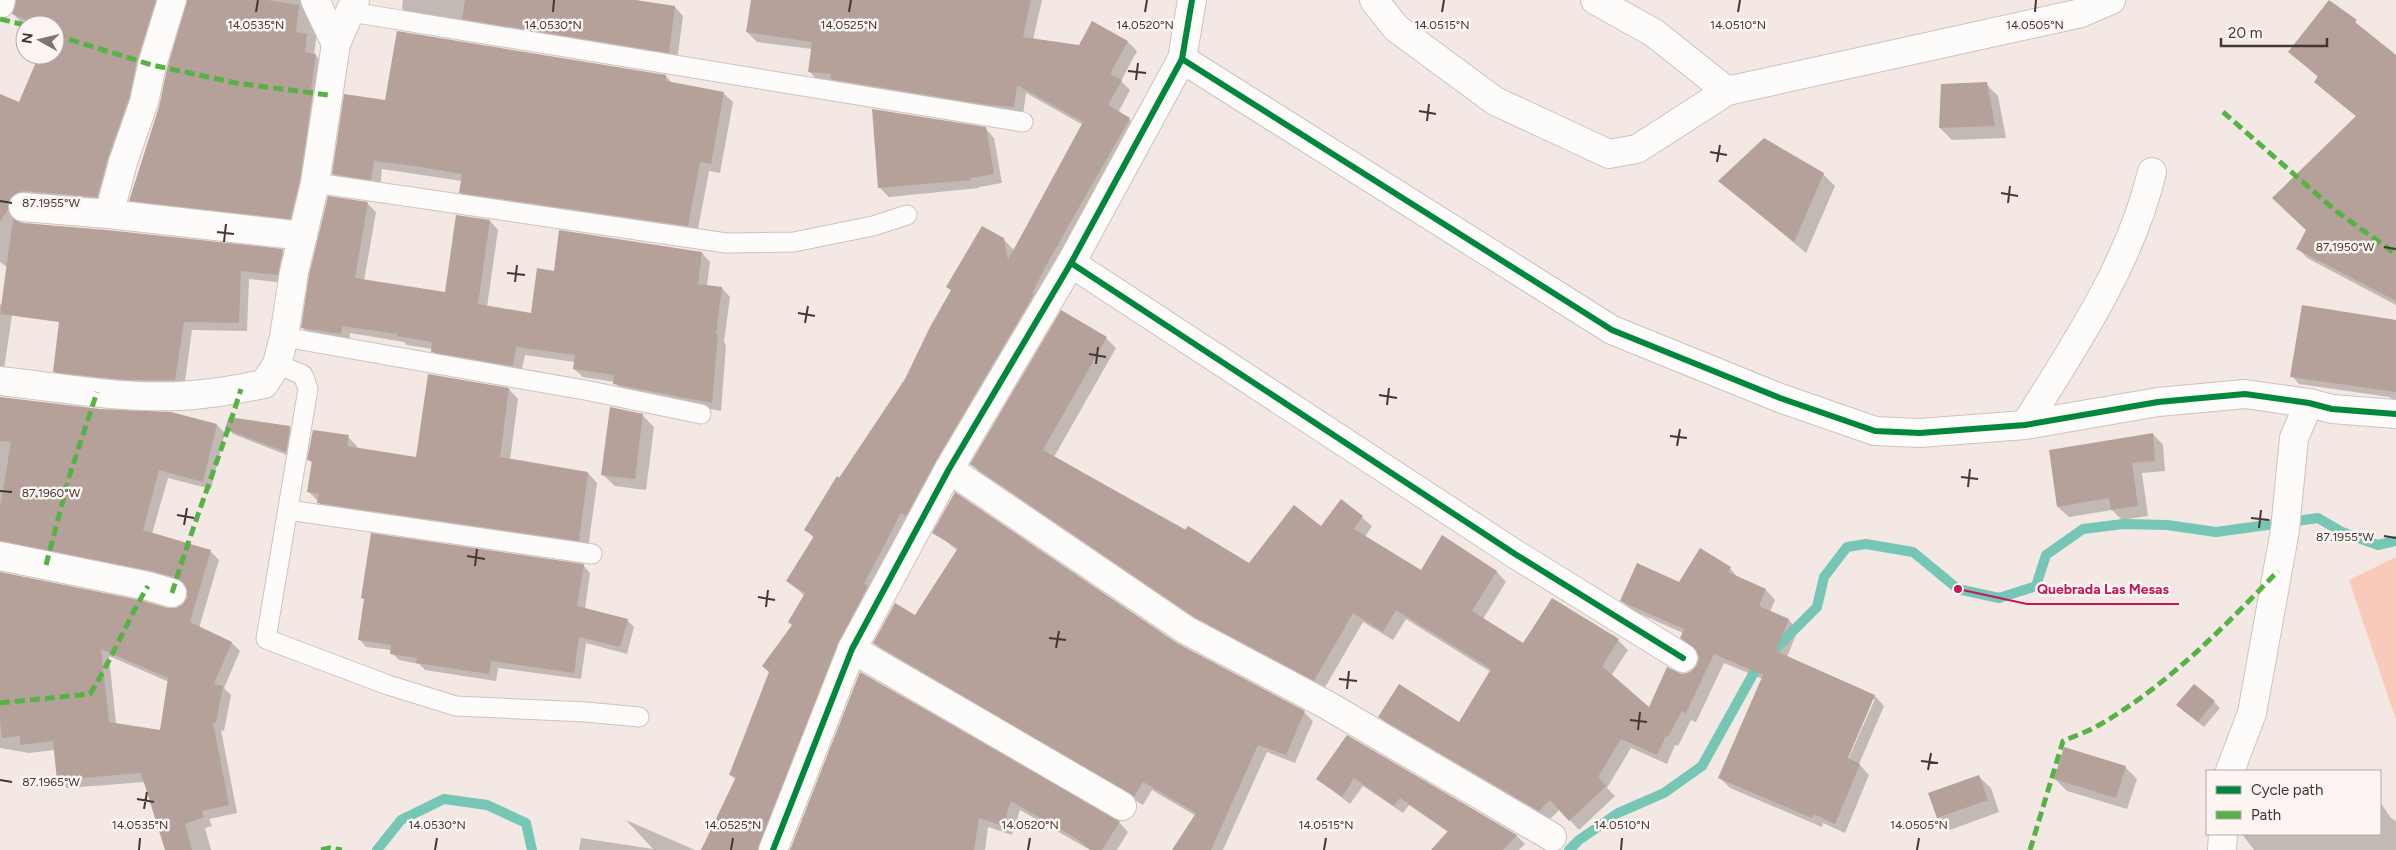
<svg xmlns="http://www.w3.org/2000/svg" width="2396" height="850" font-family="Figtree,sans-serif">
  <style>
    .green { fill: #f9cab9 }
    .shadow { fill: #0003; fill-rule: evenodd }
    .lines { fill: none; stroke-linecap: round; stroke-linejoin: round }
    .stream { stroke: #76c6b6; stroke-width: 10 }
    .building { fill: #b5a19a; fill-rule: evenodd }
    .service-casing { stroke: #cdc2be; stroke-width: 21 }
    .minor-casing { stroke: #cdc2be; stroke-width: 30 }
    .service { stroke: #fdfcfb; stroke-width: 19 }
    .minor { stroke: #fdfcfb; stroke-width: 28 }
    .quiet { stroke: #57b246; stroke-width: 5; stroke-dasharray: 10 5; stroke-linecap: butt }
    .cycleway-casing { stroke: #fcf5f2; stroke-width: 9 }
    .cycleway { stroke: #00873e; stroke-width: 6 }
    .ticks { fill: none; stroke: #443631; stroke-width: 2 }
    .ticks-label { font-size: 12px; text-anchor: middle; fill: #443631; stroke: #fcf5f2; stroke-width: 5; stroke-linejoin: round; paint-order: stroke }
    .leader { fill: none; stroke: #c2185b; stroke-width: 2 }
    .callout-dot { fill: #c2185b; stroke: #fcf5f2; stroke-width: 2 }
    .callout-label { font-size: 14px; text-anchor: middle; font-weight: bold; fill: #c2185b; stroke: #fcf5f2; stroke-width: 5; stroke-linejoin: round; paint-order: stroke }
  </style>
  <rect width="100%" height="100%" fill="#f3e8e3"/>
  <!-- green -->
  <path class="green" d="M2396,557V720L2349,580Z"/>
  <!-- shadow -->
  <g class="shadow">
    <path d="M17,0H168L106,205L16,216L17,222L283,251L291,259L286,283L249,279L247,331L192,330L184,389L63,380L54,371L72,314L0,262V152L40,55H55V25H28L22,23L13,14Z"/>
    <path d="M188,0H311L317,33L314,54L324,63L299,227L139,209L130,200L160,107Z"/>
    <path d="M403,0H635L675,7L683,16L677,61L410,17L402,8Z"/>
    <path d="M752,0H1042L1033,40L1080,46L1093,23L1128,42L1137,51L1121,81L1130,90L1118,113L1129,119L1138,128L945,471L769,850H702L736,780L731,775L805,596L787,581L814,538L805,529L1003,239L1014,250L1083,125L1026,93L1023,115L818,81L809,71L812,49L757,42L747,32Z"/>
    <path d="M2289,52L2396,56V305L2307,258L2298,248L2357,117L2325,91L2315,82L2319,78Z"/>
    <path d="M666,76L673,84L723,93L733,102L720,173L709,171L697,234L470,201L460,192L462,181L382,169L380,188L343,183L333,174L386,101Z"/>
    <path d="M1986,84L1998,96L2006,138L1952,140L1940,128Z"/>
    <path d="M985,128L994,138L1002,183L979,187V188L889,197L880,188Z"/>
    <path d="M1823,174L1835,186L1806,253L1720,181Z"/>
    <path d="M367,203L376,212L364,281L446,294L490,221L498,230L487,307L532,314L555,272L702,253L710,262L707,286L722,288L730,297L724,342L726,345L721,411L623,393L615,382L583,377L574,369L575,362L525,355L521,374L441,360L432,351L433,349L407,345L404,342L350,333L349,342L311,336L303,328Z"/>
    <path d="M0,304L12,315L3,376H0Z"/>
    <path d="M2396,321V402L2389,397L2299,384L2292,376Z"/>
    <path d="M1106,338L1116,348L1054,457L1250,565L1321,528L1341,500L1372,526L1365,537L1421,572L1442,537L1497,572L1506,582L1483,619L1523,645L1553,599L1618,640L1628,650L1611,676L1650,709L1682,675L1691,673L1698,666L1699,653L1681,637L1683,633L1631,610L1621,600L1730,568L1739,579L1766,590L1775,600L1770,612L1789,620L1798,630L1787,657L1875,696L1884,706L1859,764L1869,775L1845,833L1823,823L1822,827L1730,788L1720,778L1763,679L1724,663L1696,722L1691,720L1678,746L1675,745L1667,764L1631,748L1607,788L1615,796L1579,830L1560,809L1549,820L1389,726L1380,717L1459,723L1491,672L1406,619L1393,640L1363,622L1324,689L1205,626L981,474L972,464ZM1872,699H1875L1846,764L1844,763Z"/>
    <path d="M429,375L509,389L518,399L510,460L588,473L597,483L588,549L328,512L309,492L313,464L309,460L348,437L357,446V449L417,459Z"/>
    <path d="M0,398L217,425L225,433L211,489L168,478L152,534L211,552L219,560L199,628L232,643L240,651L224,688L231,695L224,731L221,730L237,813L209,819L212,826L205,828L211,850H149H166L145,782L67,788L58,779L55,750L29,753L0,748V573L167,609H176L183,606L188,597L186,586L161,579L0,552ZM109,656L169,682L161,732L116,724Z"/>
    <path d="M642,415L654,427L646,490L615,486L603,475Z"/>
    <path d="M227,428H290L296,433L292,457L233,434Z"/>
    <path d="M2153,434L2163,445L2165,471L2142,473L2148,516L2122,520L2112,510L2069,517L2058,507Z"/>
    <path d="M934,532L1177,644L1304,712L1313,721L1295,763L1267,752L1223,850H1199L1196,816L1152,790L1143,805L883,651L874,643L915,617L958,551Z"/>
    <path d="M583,565L590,573L585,609L627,620L634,627L627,654L586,643L581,679L498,668L496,681L425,670L419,664L399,660L392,653V650L366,647L359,639L365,600L362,598Z"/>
    <path d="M861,673L1119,822L1128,832L1117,850H1090L1020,810L1012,835L988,827L985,850H791Z"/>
    <path d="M2214,702L2220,708L2204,727L2184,711Z"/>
    <path d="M1347,737L1517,836L1525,844L1519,850H1433L1448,832L1409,805L1403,813L1363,786L1350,804L1318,779Z"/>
    <path d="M2125,767L2137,779L2127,809L2067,791L2055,779Z"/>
    <path d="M1979,777L1991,788L1999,812L1950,830L1938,818L1930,794Z"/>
    <path d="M2380,802L2391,818L2396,821V850H2254L2242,834H2380Z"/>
    <path d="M626,820L695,850H579L581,838L653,849Z"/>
  </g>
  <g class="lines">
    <!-- stream -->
    <g class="stream">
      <path d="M377,850L401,820L444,799L487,805L526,823L532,850"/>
      <path d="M1569,850L1579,840L1618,813L1664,793L1702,766L1757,667L1817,607L1824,577L1847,547L1866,544L1913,552L1958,589L1999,598L2036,586L2046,555L2083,529L2123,524L2167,525L2216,532L2318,518L2342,532L2378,545L2396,541"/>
    </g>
  </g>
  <!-- building -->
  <g class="building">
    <path d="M16,0H156L137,60L129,98L108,157L97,197L24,191L17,193L10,199L8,210L0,221V94L19,102L39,55H55V25H39L12,14Z"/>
    <path d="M187,0H267L299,5L296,32L307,34L305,52L316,54L311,89L313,90L300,180L290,219L129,201L159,107L167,69Z"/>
    <path d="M465,0H635L675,6L669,53L462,19Z"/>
    <path d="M751,0H1031L1023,37L1079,45L1092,21L1128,41L1110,74L1122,80L1108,105L1130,118L1048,262L1032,293L1034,294L936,461L906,516L901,513L864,584L868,586L838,643L758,850H701L736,777L729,775L769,672L762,666L792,625L788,622L805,593L786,581L814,536L804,530L837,476L839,478L905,379L930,327L951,290L946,287L982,226L1004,238L1008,260L1083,122L1017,85L1014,107L982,104L830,79L831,74L808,72L812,42L746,32Z"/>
    <path d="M2329,0L2357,20L2355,22L2396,55V301L2296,249L2306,230L2272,198L2356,116L2314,82L2318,76L2288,52Z"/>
    <path d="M397,31L666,75V81L724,92L711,164L700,162L688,226L459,193L462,174L415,166L374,161L371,180L332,174L344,94L385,100Z"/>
    <path d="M1987,82L1995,126L1939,128L1941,84Z"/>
    <path d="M872,109L986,127L994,174L970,178L971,180L878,188Z"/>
    <path d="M1764,138L1824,173L1794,242L1718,181Z"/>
    <path d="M328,196L368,202L355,278L445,292L456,215L490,220L478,304L531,313L537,268L554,271L559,230L702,252L698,284L722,287L716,334L718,335L712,403L613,384L614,375L573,369L575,355L516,347L513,366L431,352L432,342L397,336V334L342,326L341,334L301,328L309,275Z"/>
    <path d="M13,219L22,223L107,230L283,249L278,275L241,271L239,323L184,322L175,380H128L78,375L53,372L59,322L0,314Z"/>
    <path d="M2302,305L2396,320V392L2290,377Z"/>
    <path d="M1061,310L1107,337L1043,450L1185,530L1188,526L1249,563L1294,505L1321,526L1341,499L1363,516L1354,529L1421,570L1442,535L1497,571L1472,611L1523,643L1552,598L1619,639L1602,666L1649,707L1667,667L1682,674L1690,672L1696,666L1699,658L1696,650L1680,638L1684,629L1620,601L1637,563L1679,582L1700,548L1731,567L1728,572L1766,589L1759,606L1789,619L1776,651L1875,695L1848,758L1860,764L1835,824L1814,814L1812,818L1718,778L1763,675L1714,654L1686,713L1682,711L1668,737L1666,736L1657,755L1621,739L1598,777L1606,786L1569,821L1550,800L1539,811L1378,717L1399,684L1459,722L1491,669L1396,610L1383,632L1353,613L1314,681L1194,617L970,464Z"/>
    <path d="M428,374L509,388L500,457L588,472L579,541L317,503L319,494L307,492L312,461L307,460L313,430L349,435L347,446L416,457Z"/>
    <path d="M0,397L100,409L171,412L217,424L203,482L159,470L143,530L211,550L190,622L232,642L214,684L223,686L216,723H213L229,805L202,811L204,817L185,824L192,850H165L141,773L57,780L53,741L20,745V736L2,738L0,719V572L144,601L168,608H176L183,604L187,597V590L184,583L177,578L152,571L0,541V508L11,442L0,441ZM101,649L168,678L160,730L109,722Z"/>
    <path d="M610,407L643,414L635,479L601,475Z"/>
    <path d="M229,417L290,426L286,452L225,429Z"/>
    <path d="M2153,433L2155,461L2132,463L2138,506L2111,510L2109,498L2057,507L2049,450Z"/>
    <path d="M955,492L1177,643L1305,711L1286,755L1258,745L1211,850H1172L1196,813L1143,782L1134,797L873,643L895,603L915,615L958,548L932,533Z"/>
    <path d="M371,533L584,564L577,606L628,619L620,647L579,637L574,673L491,661L489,674L416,663L417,658L390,654L391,645L358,640L364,599L361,598Z"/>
    <path d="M860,672L1120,821L1102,850H1091L1077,839L1011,801L1003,826L979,818L974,850H790Z"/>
    <path d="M2194,684L2215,701L2198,722L2176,705Z"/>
    <path d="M1347,735L1517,835L1503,850H1431L1448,831L1400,798L1394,806L1354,778L1342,797L1316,779Z"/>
    <path d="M2064,747L2126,766L2116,798L2054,779Z"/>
    <path d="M1979,775L1988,800L1937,818L1928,793Z"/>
  </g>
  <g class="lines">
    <defs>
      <g id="service">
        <path d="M351,12L1023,122"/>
        <path d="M315,183L726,243L794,242L873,226L907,215"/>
        <path d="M284,337L590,391L701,414"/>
        <path d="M277,364L303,375L308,389L266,639L388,685L456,706L586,712L639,717"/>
        <path d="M288,510L592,554"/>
      </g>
      <g id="minor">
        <path d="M315,0L336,44"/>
        <path d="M1374,0L1396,28L1495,101L1609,154L1637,149L1727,91"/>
        <path d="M1595,0L1654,33L1727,91L2081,13L2111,0"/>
        <path d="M0,4L1,0"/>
        <path d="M1182,59L1612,330L1780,398L1875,431L1920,433L2025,425L2158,402L2245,394L2309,403L2332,409L2396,414"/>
        <path d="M23,207L109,214L303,236"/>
        <path d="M109,214L123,162L144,102L152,65L172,0"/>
        <path d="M1071,263L1515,554L1683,658"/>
        <path d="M0,381C66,388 137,402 203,394C224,392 244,388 264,384L277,364L284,337L294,272L315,183L336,44L355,0"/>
        <path d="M2025,425C2075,345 2130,264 2152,172"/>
        <path d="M949,469L1186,630L1327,705L1552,837"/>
        <path d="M0,556L148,586L172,593"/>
        <path d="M852,649L1122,806"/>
        <path d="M2230,771L2252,713L2285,530L2294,438L2309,403"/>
        <path d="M773,850L852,649L949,469L1071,263L1182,59L1192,0"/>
        <path d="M2222,850L2223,834"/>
      </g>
    </defs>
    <!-- service casing -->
    <use href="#service" class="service-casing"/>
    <!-- minor casing -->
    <use href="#minor" class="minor-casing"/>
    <!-- service -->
    <use href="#service" class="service"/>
    <!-- minor -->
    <use href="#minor" class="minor"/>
    <!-- quiet -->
    <g class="quiet">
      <path d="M0,19L25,25"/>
      <path d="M55,35L152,65L236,83L328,95"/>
      <path d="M2223,112L2336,211L2396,254"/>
      <path d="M46,565L69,477L97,392"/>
      <path d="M172,593C193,524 220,457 241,389"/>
      <path d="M0,703L90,694C112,659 127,621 148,586"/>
      <path d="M321,850L329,848L342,850"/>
      <path d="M2030,850L2063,741C2075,736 2089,731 2101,724C2169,684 2224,627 2278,571"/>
    </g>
    <defs>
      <g id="cycleway">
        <path d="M1182,59L1612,330L1780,398L1875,431L1920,433L2025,425L2158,402L2245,394L2309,403L2332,409L2396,414"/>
        <path d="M1071,263L1515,554L1683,658"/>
        <path d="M773,850L852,649L949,469L1071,263L1182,59L1192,0"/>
      </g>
    </defs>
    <!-- cycleway casing -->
    <use href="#cycleway" class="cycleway-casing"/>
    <!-- cycleway -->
    <use href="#cycleway" class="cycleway"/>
  </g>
  <!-- ticks -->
  <path class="ticks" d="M256,12L258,0M553,12L554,0M849,12L851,0M1145,12L1147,0M1442,12L1444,0M1738,12L1740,0M2035,12L2036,0M1128,71L1146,73M1136,80L1138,63M1419,111L1436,114M1427,121L1429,104M1710,152L1727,155M1717,162L1720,145M2001,193L2018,196M0,201L12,203M2008,203L2010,186M217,232L234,234M224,242L226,224M2384,247L2396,249M507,273L525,275M515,282L517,265M798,313L815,316M805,323L808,306M1089,354L1106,357M1096,364L1098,347M1379,395L1397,398M1387,405L1389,388M1670,436L1687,438M1677,446L1680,429M1961,477L1978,479M1968,487L1970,469M0,491L12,492M177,515L194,518M2251,518L2269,520M184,525L187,508M2259,528L2261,510M2384,536L2396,538M467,556L485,559M475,566L477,549M758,597L775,600M766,607L768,590M1049,638L1066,640M1056,648L1059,631M1339,679L1357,681M1347,689L1349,671M1630,720L1647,722M1638,730L1640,712M1921,761L1938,763M1928,770L1931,753M0,780L12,782M137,799L154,802M144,809L147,792M139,850L140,838M435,850L437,838M731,850L733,838M1028,850L1030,838M1324,850L1326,838M1621,850L1622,838M1917,850L1919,838"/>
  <g class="ticks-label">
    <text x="256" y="29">14.0535°N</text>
    <text x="553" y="29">14.0530°N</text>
    <text x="849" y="29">14.0525°N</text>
    <text x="1145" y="29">14.0520°N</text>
    <text x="1442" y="29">14.0515°N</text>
    <text x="1738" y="29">14.0510°N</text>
    <text x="2035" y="29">14.0505°N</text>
    <text x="51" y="207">87.1955°W</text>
    <text x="2345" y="251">87.1950°W</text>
    <text x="51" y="497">87.1960°W</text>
    <text x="2345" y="541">87.1955°W</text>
    <text x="51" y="786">87.1965°W</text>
    <text x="140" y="829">14.0535°N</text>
    <text x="437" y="829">14.0530°N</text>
    <text x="733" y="829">14.0525°N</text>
    <text x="1030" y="829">14.0520°N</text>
    <text x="1326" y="829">14.0515°N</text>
    <text x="1622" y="829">14.0510°N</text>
    <text x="1919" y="829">14.0505°N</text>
  </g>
  <!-- callouts -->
  <path class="leader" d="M1958 589L2027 604H2179"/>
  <circle class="callout-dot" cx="1958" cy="589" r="5"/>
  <g class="callout-label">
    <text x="2103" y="594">Quebrada Las Mesas</text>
  </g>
  <!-- legend -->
  <rect x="2206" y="770" width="175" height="65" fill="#fcf5f2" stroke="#b2a9a5"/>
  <rect x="2216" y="786" width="25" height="8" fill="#00873e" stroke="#b2a9a5"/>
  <text x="2251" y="795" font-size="15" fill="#443631">Cycle path</text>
  <rect x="2216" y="811" width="25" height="8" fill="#57b246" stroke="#b2a9a5"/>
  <text x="2251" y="820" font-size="15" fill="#443631">Path</text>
  <!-- north arrow -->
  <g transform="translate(40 40) rotate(278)"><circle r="24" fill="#fcf5f2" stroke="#b2a9a5"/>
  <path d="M0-4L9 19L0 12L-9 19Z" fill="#81746f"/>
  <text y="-8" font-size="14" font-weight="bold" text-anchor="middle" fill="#443631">N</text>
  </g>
  <!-- scale -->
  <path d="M2221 38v8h106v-8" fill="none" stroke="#443631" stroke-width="2.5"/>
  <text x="2228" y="38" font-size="15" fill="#443631" stroke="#fcf5f2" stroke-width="4" paint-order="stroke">20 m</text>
</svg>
